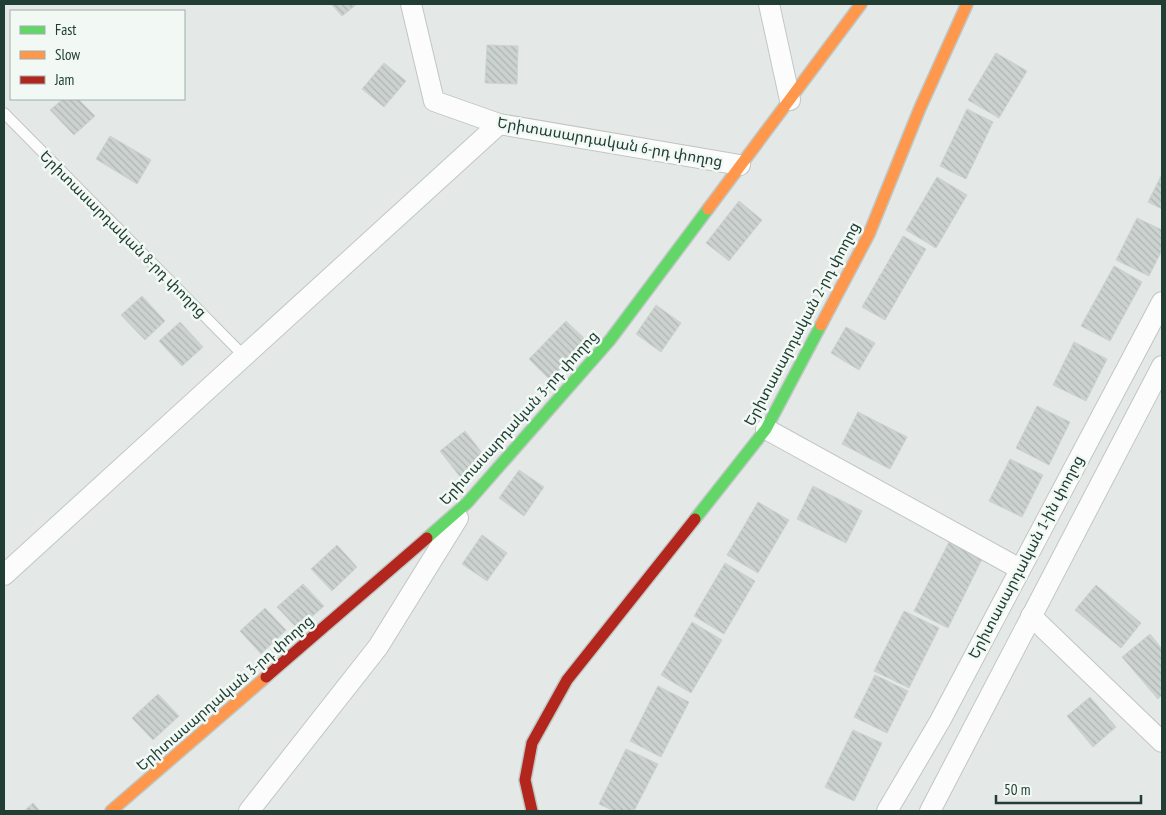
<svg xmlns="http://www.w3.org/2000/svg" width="1166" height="815" font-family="'PT Sans Narrow','Noto Sans Armenian',sans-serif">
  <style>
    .building { fill: url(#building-back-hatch); stroke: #ccd2d0 }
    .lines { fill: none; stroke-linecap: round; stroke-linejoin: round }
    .lane-casing { stroke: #c1c6c4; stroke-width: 12 }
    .street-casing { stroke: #c1c6c4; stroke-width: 22 }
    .fast-casing { stroke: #bfc7c4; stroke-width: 14 }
    .slow-casing { stroke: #bfc7c4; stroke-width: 14 }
    .jam-casing { stroke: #bfc7c4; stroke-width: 14 }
    .lane { stroke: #fbfcfb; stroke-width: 10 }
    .street { stroke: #fbfcfb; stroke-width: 20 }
    .fast { stroke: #63d668; stroke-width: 11 }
    .slow { stroke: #ff974d; stroke-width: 11 }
    .jam { stroke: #b3261e; stroke-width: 11 }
    .labels { text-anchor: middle; stroke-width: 5; stroke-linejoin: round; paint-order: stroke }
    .street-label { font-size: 15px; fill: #203e34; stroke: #f2f9f5 }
  </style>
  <defs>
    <pattern id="building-back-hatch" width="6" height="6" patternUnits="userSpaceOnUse" patternTransform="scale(1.25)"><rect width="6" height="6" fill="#ccd2d0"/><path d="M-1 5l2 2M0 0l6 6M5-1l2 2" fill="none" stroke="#afb5b3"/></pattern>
  </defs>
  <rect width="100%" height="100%" fill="#e4e9e7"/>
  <!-- building -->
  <g class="building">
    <path d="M331,4H357L342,16Z"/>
    <path d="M487,45L518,46L517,84L485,83Z"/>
    <path d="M996,53L1027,71L999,118L968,100Z"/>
    <path d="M384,63L406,81L384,107L362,89Z"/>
    <path d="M63,99H78L95,116L74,135L50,110Z"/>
    <path d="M967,109L993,122L966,179L940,166Z"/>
    <path d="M110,136L151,160L137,184L96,159Z"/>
    <path d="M1162,174V209L1148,202Z"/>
    <path d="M937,177L967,195L936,248L906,230Z"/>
    <path d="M739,201L762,220L729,261L706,243Z"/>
    <path d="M1137,218L1162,230V250L1149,276L1116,260Z"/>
    <path d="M903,236L926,249L885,320L862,307Z"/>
    <path d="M1114,266L1142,282L1110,341L1081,326Z"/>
    <path d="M142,296L165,321L145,340L121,315Z"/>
    <path d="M656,305L681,323L661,352L636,334Z"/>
    <path d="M566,321L587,341L550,380L529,359Z"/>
    <path d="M180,322L203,347L182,366L159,341Z"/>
    <path d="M846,327L875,343L859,370L831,353Z"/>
    <path d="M1074,342L1107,359L1086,401L1053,385Z"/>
    <path d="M1037,406L1070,422L1049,465L1016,448Z"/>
    <path d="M858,412L907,437L890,469L842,444Z"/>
    <path d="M465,431L486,458L461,478L440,451Z"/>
    <path d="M1010,459L1043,475L1022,517L989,501Z"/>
    <path d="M519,470L544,487L524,516L499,498Z"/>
    <path d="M813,486L862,511L846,543L797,519Z"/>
    <path d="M758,502L789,520L758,573L727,555Z"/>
    <path d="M482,535L507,553L487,581L462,564Z"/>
    <path d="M949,542L982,559L948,628L914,611Z"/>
    <path d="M337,545L357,567L332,591L311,569Z"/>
    <path d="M725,563L755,581L724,634L694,616Z"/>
    <path d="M303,584L324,606L298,629L277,607Z"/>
    <path d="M1096,585L1141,623L1121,648L1075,610Z"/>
    <path d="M265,608L286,630L261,654L240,631Z"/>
    <path d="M904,611L939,628L909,688L874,671Z"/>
    <path d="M692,622L722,640L691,693L661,675Z"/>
    <path d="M1150,634L1162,649V695L1158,699L1122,657Z"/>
    <path d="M875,675L908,691L887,733L854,717Z"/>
    <path d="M658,686L689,702L661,757L630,741Z"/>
    <path d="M158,694L179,716L153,740L132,718Z"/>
    <path d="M1090,697L1116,727L1093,747L1067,716Z"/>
    <path d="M853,730L882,743L854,801L825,787Z"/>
    <path d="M626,749L658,764L634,811H614L599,804Z"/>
    <path d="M33,803L40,811H24Z"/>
  </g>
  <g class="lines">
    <defs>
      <path id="lane" d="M4,113L243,355"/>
      <g id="street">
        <path d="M411,4L434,101L499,124L740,165"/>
        <path d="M769,4L790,100"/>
        <path d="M766,429L1020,569"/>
        <path d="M4,575L499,124"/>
        <path d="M1031,616L1162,742"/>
        <path d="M249,811L378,647L458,518"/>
        <path d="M887,811L940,721L1162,302"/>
        <path d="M930,811L1162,366"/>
      </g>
      <g id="fast">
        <path d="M695,519L766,429L821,325"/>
        <path d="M427,538L467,503L610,340L708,209"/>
      </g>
      <g id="slow">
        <path d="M708,209L861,4"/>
        <path d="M821,325L869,234L920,108L967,4"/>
        <path d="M111,811L266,677"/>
      </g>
      <g id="jam">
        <path d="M266,677L427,538"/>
        <path d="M532,811L525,780L532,743L567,680L695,519"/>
      </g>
    </defs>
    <!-- lane casing -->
    <use href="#lane" class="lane-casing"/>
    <!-- street casing -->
    <use href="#street" class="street-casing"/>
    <!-- fast casing -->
    <use href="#fast" class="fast-casing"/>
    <!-- slow casing -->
    <use href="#slow" class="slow-casing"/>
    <!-- jam casing -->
    <use href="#jam" class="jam-casing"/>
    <!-- lane -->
    <use href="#lane" class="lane"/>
    <!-- street -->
    <use href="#street" class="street"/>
    <!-- fast -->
    <use href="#fast" class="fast"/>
    <!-- slow -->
    <use href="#slow" class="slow"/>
    <!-- jam -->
    <use href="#jam" class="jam"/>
  </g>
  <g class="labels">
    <!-- street labels -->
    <g class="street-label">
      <text transform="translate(610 142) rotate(10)" y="5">Երիտասարդական 6-րդ փողոց</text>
      <text transform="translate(123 234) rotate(45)" y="5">Երիտասարդական 8-րդ փողոց</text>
      <text transform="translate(802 324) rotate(-62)" y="5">Երիտասարդական 2-րդ փողոց</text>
      <text transform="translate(519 418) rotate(-48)" y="5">Երիտասարդական 3-րդ փողոց</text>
      <text transform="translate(1026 557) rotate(-62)" y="5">Երիտասարդական 1-ին փողոց</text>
      <text transform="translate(225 693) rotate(-41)" y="5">Երիտասարդական 3-րդ փողոց</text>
    </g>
  </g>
  <!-- border -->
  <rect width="1166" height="815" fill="none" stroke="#203e34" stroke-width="10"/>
  <!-- legend -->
  <rect x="10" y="10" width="175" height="90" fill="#f2f9f5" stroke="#9eaea8"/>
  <rect x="20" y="26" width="25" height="8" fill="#63d668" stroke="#9eaea8"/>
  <text x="55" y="35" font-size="15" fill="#203e34">Fast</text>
  <rect x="20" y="51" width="25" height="8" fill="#ff974d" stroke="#9eaea8"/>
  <text x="55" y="60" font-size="15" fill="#203e34">Slow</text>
  <rect x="20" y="76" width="25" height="8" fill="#b3261e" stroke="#9eaea8"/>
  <text x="55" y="85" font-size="15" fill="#203e34">Jam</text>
  <!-- scale -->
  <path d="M996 795v8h145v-8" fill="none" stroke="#203e34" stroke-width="2.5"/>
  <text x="1004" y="795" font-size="15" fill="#203e34" stroke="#f2f9f5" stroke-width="4" paint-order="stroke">50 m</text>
</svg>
